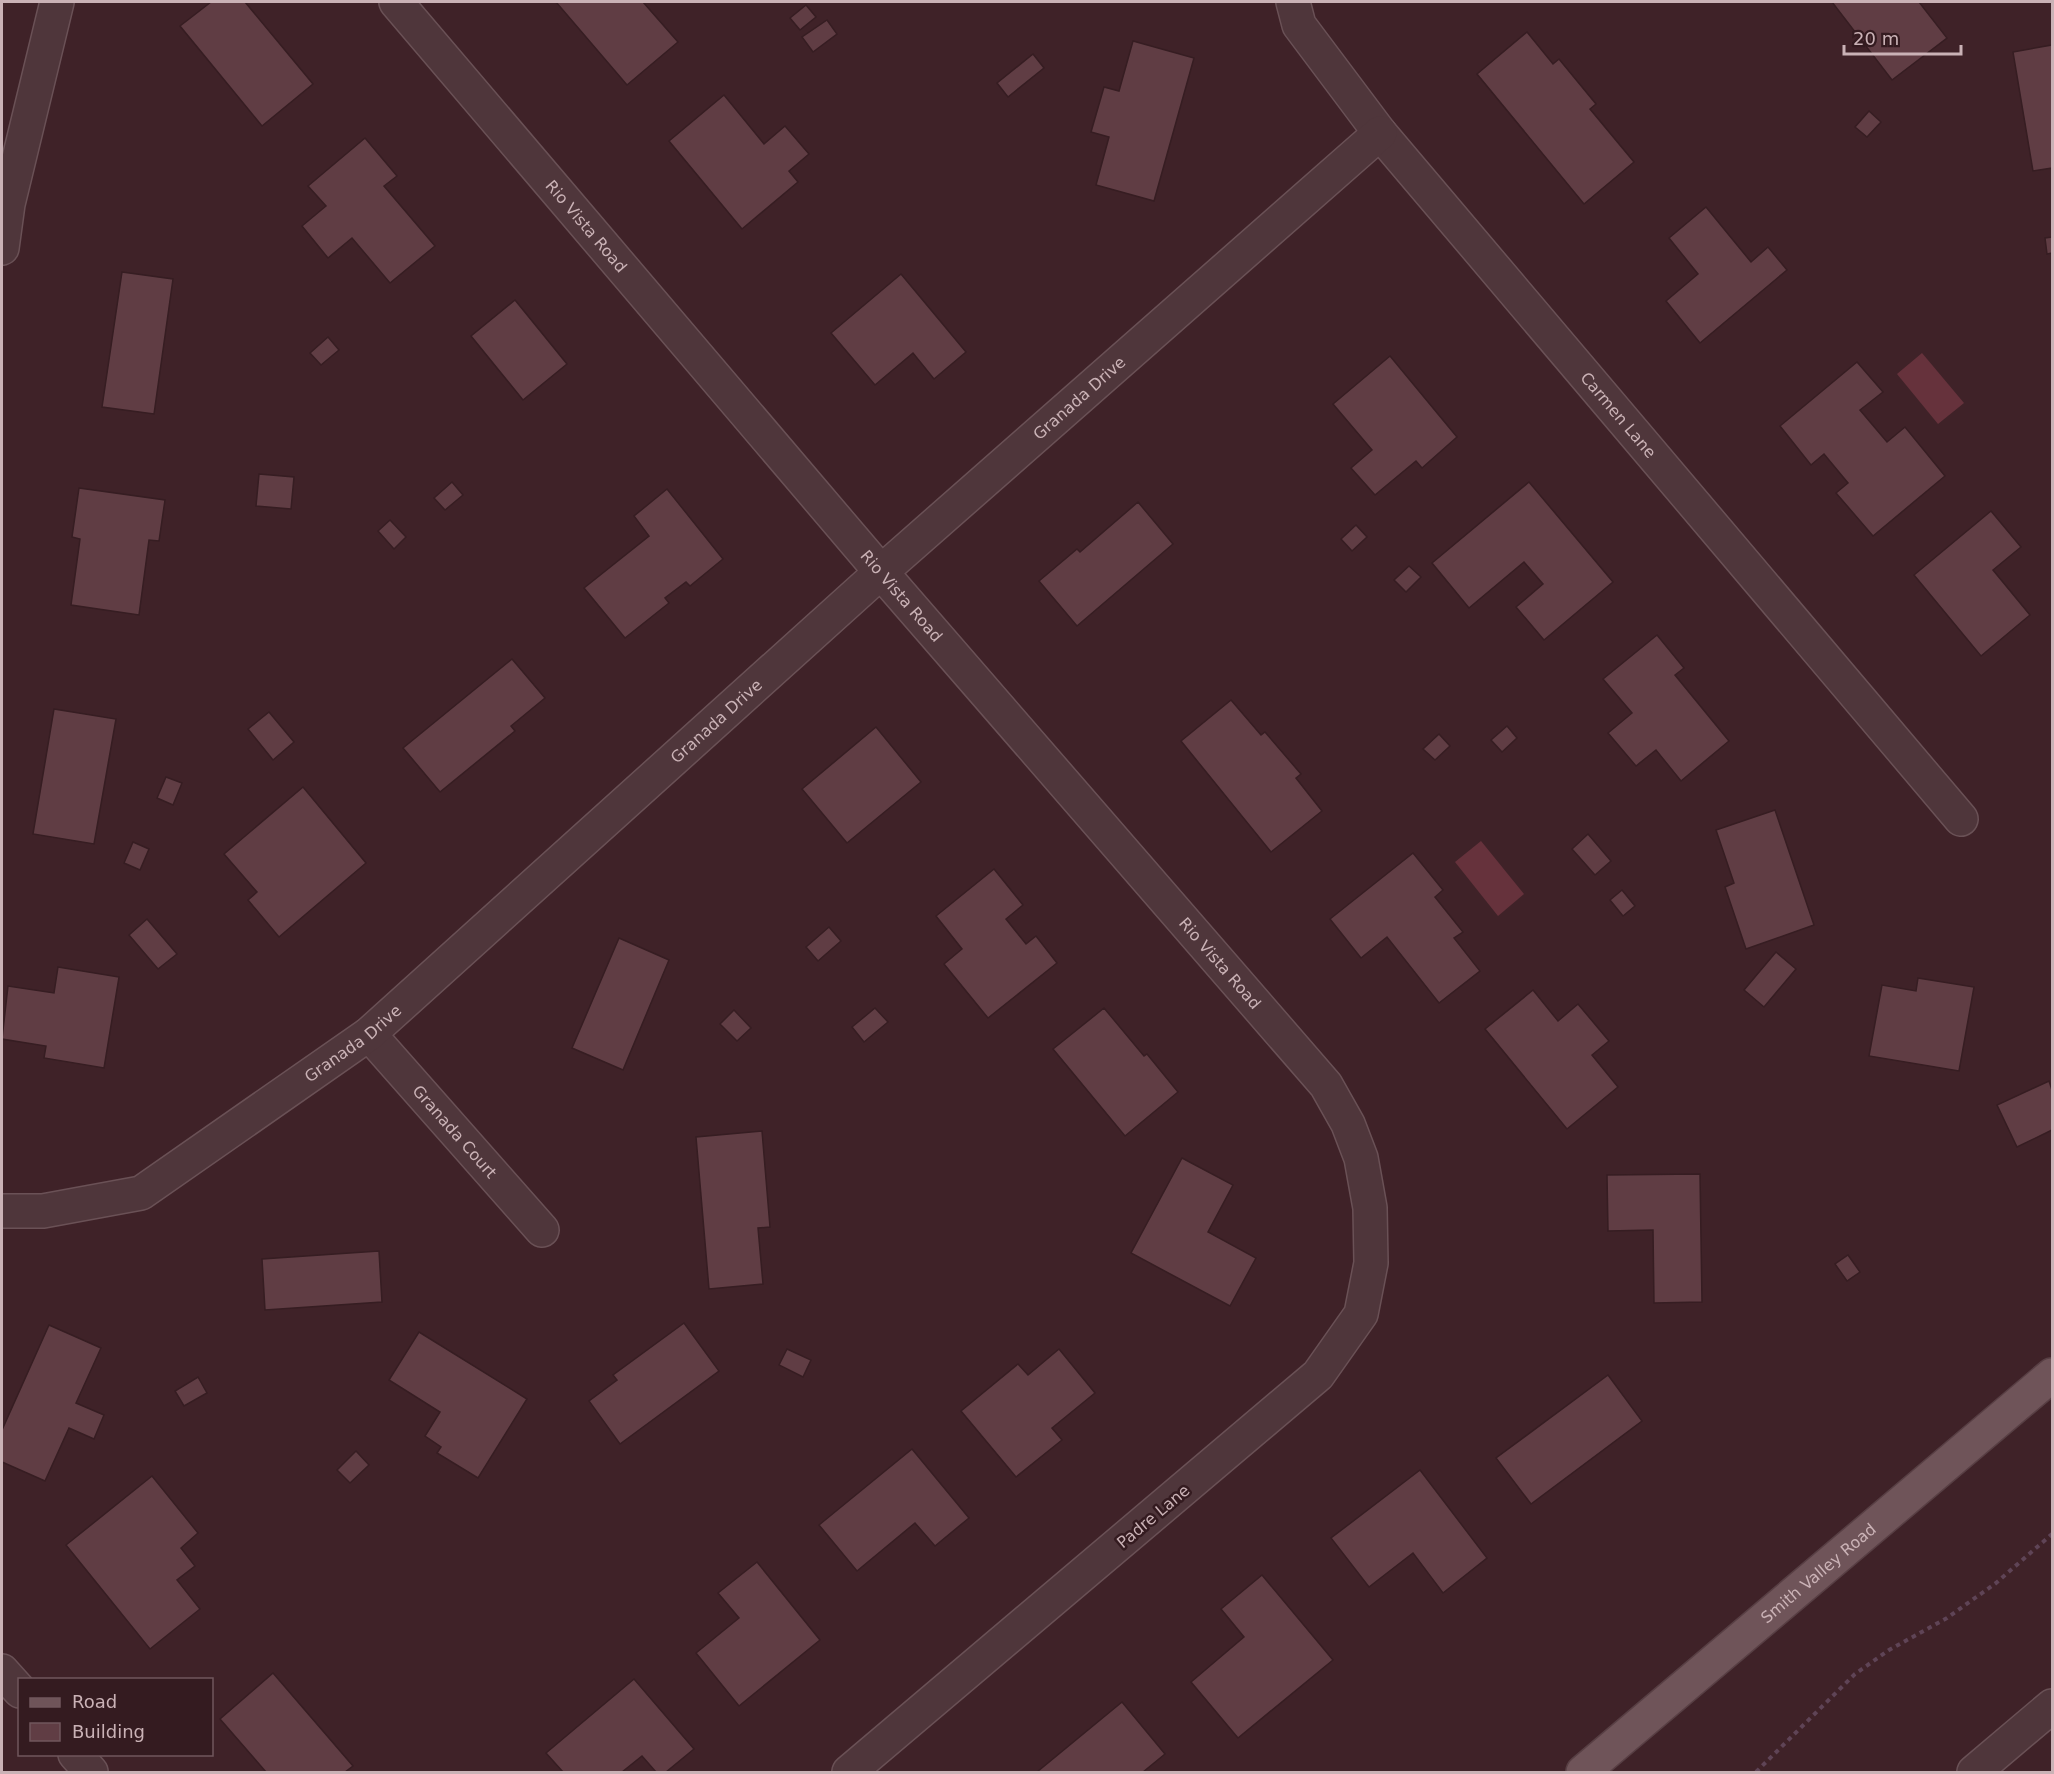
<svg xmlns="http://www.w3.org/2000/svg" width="2054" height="1774" font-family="'DejaVu Sans',sans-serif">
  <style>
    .water { fill: #66323c }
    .building { fill: #603d44; stroke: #361d22; stroke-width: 1.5 }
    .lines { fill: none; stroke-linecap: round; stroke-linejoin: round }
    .minor-casing { stroke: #6a5156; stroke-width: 36 }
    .major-casing { stroke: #583f44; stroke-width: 36 }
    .path { stroke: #5f4456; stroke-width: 4; stroke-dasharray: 4.5 4.5; stroke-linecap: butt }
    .minor { stroke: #4f363b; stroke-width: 33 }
    .major { stroke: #6f5459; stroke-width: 33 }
    .labels { text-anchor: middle; stroke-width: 5; stroke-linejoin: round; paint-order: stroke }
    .street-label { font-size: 16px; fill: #cab2b6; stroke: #341b20 }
  </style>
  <rect width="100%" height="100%" fill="#3f2228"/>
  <!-- water -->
  <g class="water">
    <path d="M1922,353L1964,403L1938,424L1897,374Z"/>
    <path d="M1481,841L1524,894L1498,916L1455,862Z"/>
  </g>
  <!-- building -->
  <g class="building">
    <path d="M211,2H245L313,84L262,126L180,26Z"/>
    <path d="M556,2H643L678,42L627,85Z"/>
    <path d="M1832,2H1919L1947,38L1892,80Z"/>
    <path d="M806,5L816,17L800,30L790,18Z"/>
    <path d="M827,20L837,34L813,52L802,37Z"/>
    <path d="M1527,32L1553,64L1559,59L1596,104L1590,109L1634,162L1584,204L1477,74Z"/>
    <path d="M1133,41L1194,58L1154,201L1096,185L1109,137L1091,132L1104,87L1119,91Z"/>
    <path d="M2052,45V168L2033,171L2013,52Z"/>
    <path d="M1033,54L1044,68L1008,97L997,83Z"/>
    <path d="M724,95L764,144L785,126L809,154L789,171L798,182L742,229L669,141Z"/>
    <path d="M1869,111L1881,122L1867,137L1855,127Z"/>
    <path d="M365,138L397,176L384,186L435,246L390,283L352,238L328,258L302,226L326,206L308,186Z"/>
    <path d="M1706,207L1751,262L1768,247L1787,270L1700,343L1666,301L1698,274L1669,238Z"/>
    <path d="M2052,237V253L2047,254L2045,238Z"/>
    <path d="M122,272L173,279L154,414L102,407Z"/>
    <path d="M901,274L966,352L934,379L913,353L875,385L831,333Z"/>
    <path d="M515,300L567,364L523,400L471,336Z"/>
    <path d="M328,337L339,350L321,365L310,353Z"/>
    <path d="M1390,356L1457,437L1422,468L1416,461L1375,495L1351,468L1372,450L1333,404Z"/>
    <path d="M1857,362L1883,392L1860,410L1887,442L1905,427L1945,476L1873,536L1836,493L1848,483L1824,454L1811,465L1780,426Z"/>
    <path d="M259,474L294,477L291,509L256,506Z"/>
    <path d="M452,482L463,495L445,510L434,498Z"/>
    <path d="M1529,482L1613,582L1544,640L1516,607L1543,584L1524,562L1469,608L1432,563Z"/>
    <path d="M79,488L165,500L159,541L149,540L139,615L71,605L80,539L72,537Z"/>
    <path d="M667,489L723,559L690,586L686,582L665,598L669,603L625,638L584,588L649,536L634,516Z"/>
    <path d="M1138,502L1173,544L1077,626L1039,581L1077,549L1080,552Z"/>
    <path d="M1991,511L2021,547L1993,570L2030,615L1981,656L1914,575Z"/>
    <path d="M390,520L406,537L394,549L378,531Z"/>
    <path d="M1356,525L1367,537L1352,551L1341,539Z"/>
    <path d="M1409,566L1421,577L1406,592L1394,580Z"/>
    <path d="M1657,635L1684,668L1675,675L1729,741L1681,781L1656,750L1636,766L1608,733L1632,713L1603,679Z"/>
    <path d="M512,659L545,698L511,726L515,731L440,792L403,748Z"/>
    <path d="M1231,700L1261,735L1265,732L1301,774L1296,778L1322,811L1271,852L1181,741Z"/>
    <path d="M54,709L116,719L94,844L33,834Z"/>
    <path d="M269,712L294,742L273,760L248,729Z"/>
    <path d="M1507,726L1517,738L1502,752L1491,740Z"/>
    <path d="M876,727L921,782L847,843L802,789Z"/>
    <path d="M1439,734L1450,746L1435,760L1423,749Z"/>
    <path d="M166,777L182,783L173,805L157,798Z"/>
    <path d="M303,787L366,863L279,937L248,900L257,892L224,854Z"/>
    <path d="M1775,810L1814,925L1746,949L1725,887L1734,883L1716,830Z"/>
    <path d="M1588,834L1611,861L1595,875L1572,849Z"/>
    <path d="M133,842L149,849L140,870L124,863Z"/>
    <path d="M1413,853L1443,890L1435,897L1463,932L1454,938L1480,971L1439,1003L1387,937L1361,958L1330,919Z"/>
    <path d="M994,869L1023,905L1006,919L1026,944L1036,936L1057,963L988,1018L944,964L962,949L936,916Z"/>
    <path d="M1622,890L1635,906L1623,916L1610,900Z"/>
    <path d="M147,919L177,954L158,969L129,935Z"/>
    <path d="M829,927L841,941L818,961L806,947Z"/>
    <path d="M619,938L669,960L623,1070L572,1048Z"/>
    <path d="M1776,952L1796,969L1764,1007L1744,990Z"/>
    <path d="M58,967L119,977L104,1068L44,1058L46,1046L2,1039L8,986L54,993Z"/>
    <path d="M1918,978L1974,987L1959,1071L1869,1056L1882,985L1916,991Z"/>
    <path d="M1533,990L1558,1021L1578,1004L1609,1041L1592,1055L1618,1087L1567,1129L1485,1029Z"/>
    <path d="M875,1008L888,1022L864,1042L852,1027Z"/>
    <path d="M1104,1008L1144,1056L1147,1054L1178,1092L1125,1136L1053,1049Z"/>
    <path d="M734,1010L751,1028L737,1041L720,1024Z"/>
    <path d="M2049,1081L2052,1090V1130L2017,1147L1997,1105Z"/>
    <path d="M762,1131L770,1227L758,1228L763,1284L709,1289L696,1137Z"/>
    <path d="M1182,1158L1233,1185L1208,1232L1256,1258L1230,1306L1131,1253Z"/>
    <path d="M1700,1174L1702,1302L1654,1303L1653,1230L1608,1231L1607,1175Z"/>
    <path d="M379,1251L382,1302L265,1310L262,1259Z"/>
    <path d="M1848,1255L1860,1272L1847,1281L1835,1264Z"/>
    <path d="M684,1323L719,1371L620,1444L589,1401L617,1380L613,1375Z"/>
    <path d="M49,1325L101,1348L76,1403L104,1415L94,1439L69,1428L45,1481L2,1462V1430Z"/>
    <path d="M419,1332L527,1399L478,1478L437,1453L441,1447L425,1436L440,1412L389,1380Z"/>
    <path d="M787,1349L811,1360L803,1377L779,1365Z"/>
    <path d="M1059,1349L1095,1393L1052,1428L1062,1440L1016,1477L961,1411L1018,1364L1028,1375Z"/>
    <path d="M1608,1375L1642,1421L1531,1504L1496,1458Z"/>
    <path d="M198,1377L207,1393L184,1406L175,1391Z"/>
    <path d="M912,1449L969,1518L935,1546L915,1523L857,1571L819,1525Z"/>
    <path d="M356,1451L369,1465L350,1483L337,1470Z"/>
    <path d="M1420,1470L1487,1558L1443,1593L1413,1553L1369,1587L1331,1538Z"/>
    <path d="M152,1476L198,1533L181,1548L195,1566L177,1580L200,1609L150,1649L66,1545Z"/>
    <path d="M757,1562L820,1640L739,1706L696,1653L739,1618L718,1593Z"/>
    <path d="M1262,1575L1333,1660L1238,1738L1191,1682L1244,1637L1221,1609Z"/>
    <path d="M273,1673L353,1766L345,1772H266L220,1719Z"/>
    <path d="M634,1679L694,1749L666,1772H656L642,1756L622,1772H563L546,1753Z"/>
    <path d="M1122,1702L1165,1754L1143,1772H1037Z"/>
  </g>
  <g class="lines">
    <defs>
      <g id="minor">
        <path id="s1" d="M396,2L881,572L1326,1085L1348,1124L1361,1158L1370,1208L1371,1263L1361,1314L1318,1375L849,1772"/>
        <path id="s2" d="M1293,2L1299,25L1380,133L1961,819"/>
        <path d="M2,248L8,204L57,2"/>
        <path id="s3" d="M369,1034L542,1230"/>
        <path id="s4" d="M2,1211H43L141,1193L369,1034L881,572L1380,133"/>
        <path d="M2,1671L20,1691"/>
        <path d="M75,1754L91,1772"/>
        <path d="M1974,1772L2052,1706"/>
      </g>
      <g id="major">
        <path id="s5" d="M1583,1772L2052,1375"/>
      </g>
    </defs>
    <!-- minor casing -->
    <use href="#minor" class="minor-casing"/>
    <!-- major casing -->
    <use href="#major" class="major-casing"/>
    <!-- path -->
    <path class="path" d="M1756,1772L1855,1674L1889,1650L1947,1618L1996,1583L2052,1534"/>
    <!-- minor -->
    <use href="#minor" class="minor"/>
    <!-- major -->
    <use href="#major" class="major"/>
  </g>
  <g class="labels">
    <!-- street labels -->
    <g class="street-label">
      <text dy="6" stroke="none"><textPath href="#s1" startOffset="294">Rio Vista Road</textPath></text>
      <text dy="6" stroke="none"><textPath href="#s4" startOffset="1372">Granada Drive</textPath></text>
      <text dy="6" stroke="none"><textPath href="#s2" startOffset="528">Carmen Lane</textPath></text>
      <text dy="6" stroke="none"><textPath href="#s1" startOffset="780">Rio Vista Road</textPath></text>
      <text dy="6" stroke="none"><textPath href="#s4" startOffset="886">Granada Drive</textPath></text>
      <text dy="6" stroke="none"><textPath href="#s1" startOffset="1266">Rio Vista Road</textPath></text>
      <text dy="6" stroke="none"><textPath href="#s4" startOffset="400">Granada Drive</textPath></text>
      <text dy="6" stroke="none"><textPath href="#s3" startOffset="130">Granada Court</textPath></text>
      <text transform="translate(1153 1516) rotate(-40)" y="6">Padre Lane</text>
      <text dy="6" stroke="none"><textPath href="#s5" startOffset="308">Smith Valley Road</textPath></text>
    </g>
  </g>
  <!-- border -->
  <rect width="2054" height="1774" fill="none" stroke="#cab2b6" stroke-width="6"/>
  <!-- legend -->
  <rect x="18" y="1678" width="195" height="78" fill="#341b20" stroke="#70575c" stroke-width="1.5"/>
  <rect x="30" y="1698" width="30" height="9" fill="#6f5459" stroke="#70575c" stroke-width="1.5"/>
  <text x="72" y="1708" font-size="18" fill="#cab2b6">Road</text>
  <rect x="30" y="1723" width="30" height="18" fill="#603d44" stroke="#70575c" stroke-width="1.5"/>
  <text x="72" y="1738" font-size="18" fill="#cab2b6">Building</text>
  <!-- scale -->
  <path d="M1844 45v9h117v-9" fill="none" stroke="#cab2b6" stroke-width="3"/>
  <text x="1853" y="45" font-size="18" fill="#cab2b6" stroke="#341b20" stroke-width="4.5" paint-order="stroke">20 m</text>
</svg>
